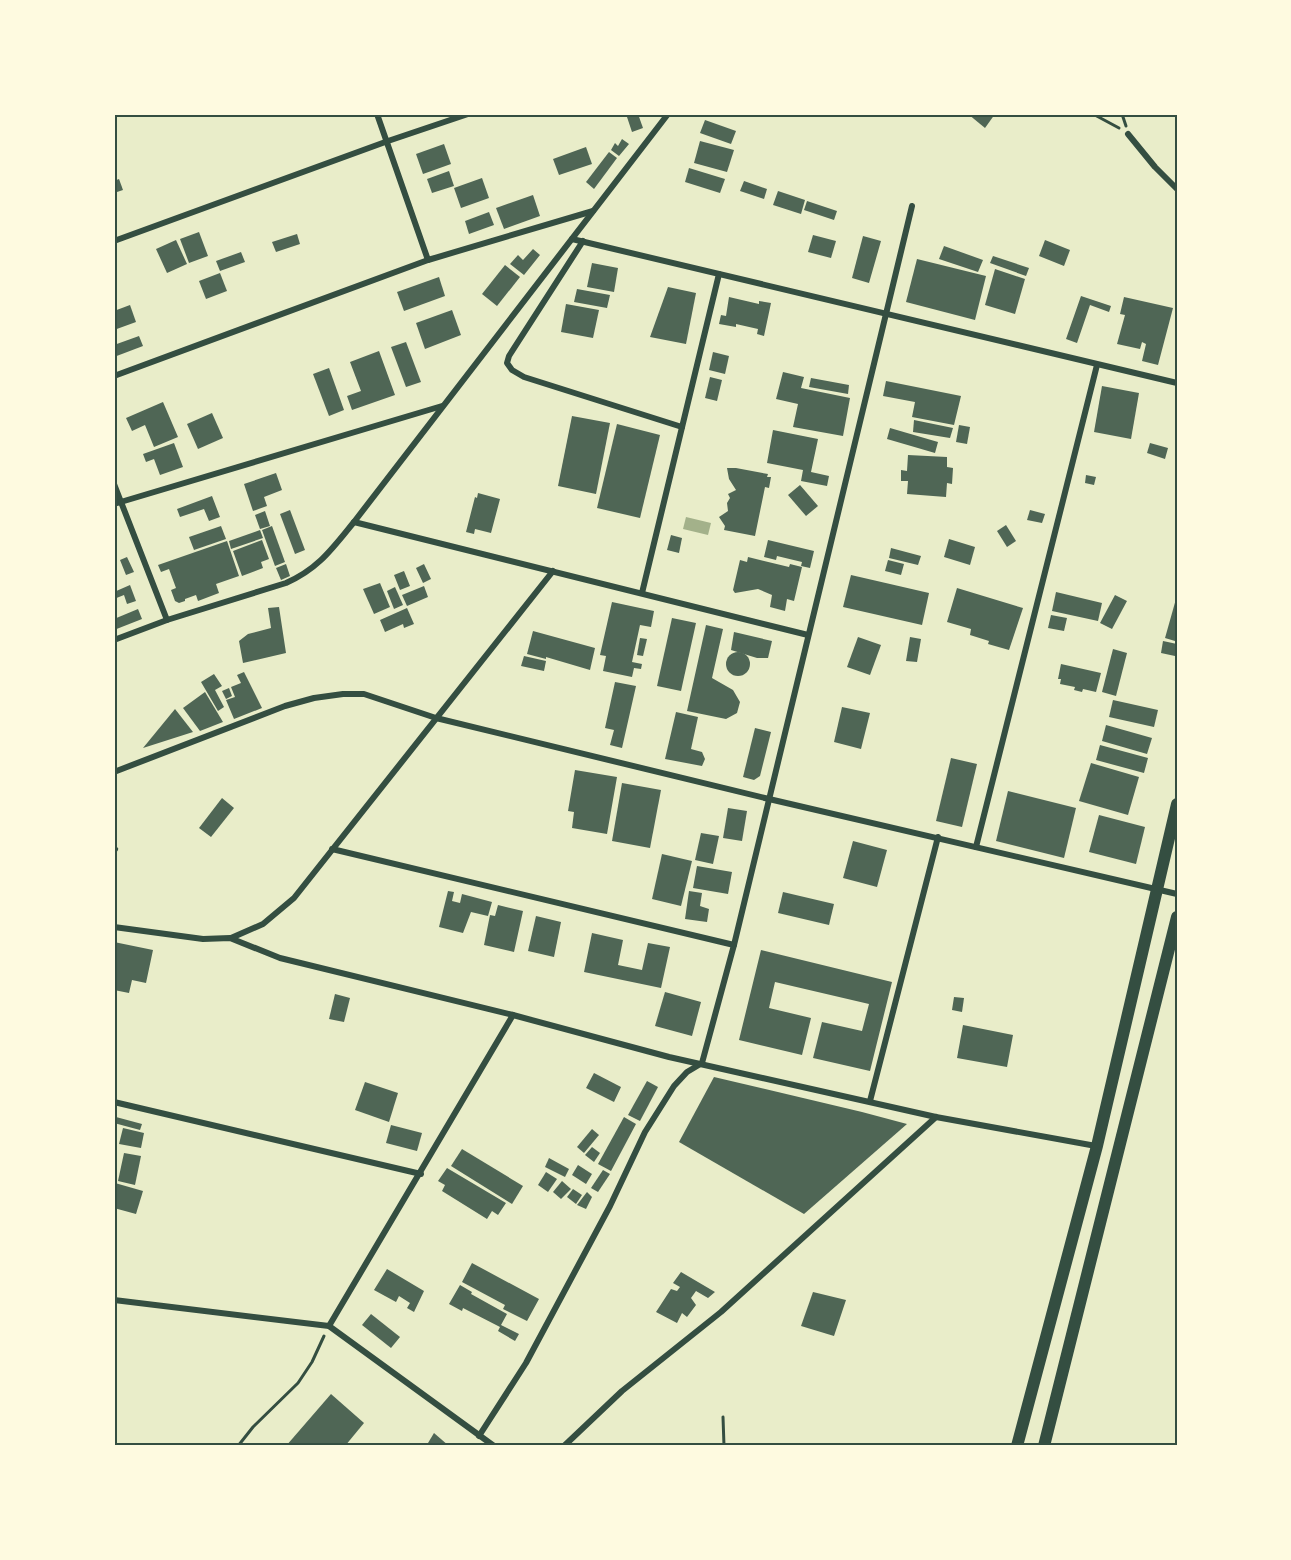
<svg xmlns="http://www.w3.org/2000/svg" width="1291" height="1560" font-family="Barlow,sans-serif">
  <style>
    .water { fill: #a3b18a }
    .building { fill: #4f6655 }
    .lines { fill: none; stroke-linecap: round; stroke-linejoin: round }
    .path { stroke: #344e41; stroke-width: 3 }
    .service { stroke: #344e41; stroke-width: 4.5 }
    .minor { stroke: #344e41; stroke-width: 6 }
    .secondary { stroke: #344e41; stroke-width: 12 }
    .neatline { fill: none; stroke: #344e41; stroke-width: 2 }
  </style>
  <rect width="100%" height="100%" fill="#e9edc9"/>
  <!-- water -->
  <path class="water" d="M686,517L711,523L708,535L683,529Z"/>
  <!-- building -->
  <g class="building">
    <path d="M626,114H638L643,128L632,132Z"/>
    <path d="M968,114H995L985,128Z"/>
    <path d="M705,120L736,131L731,144L700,133Z"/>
    <path d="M622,139L629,144L619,156L611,150L615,143L618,146Z"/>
    <path d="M700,141L734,150L727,172L694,163Z"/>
    <path d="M444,144L451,164L423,174L416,154Z"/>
    <path d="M586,147L592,164L559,175L553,159Z"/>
    <path d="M609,152L617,158L594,189L586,182Z"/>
    <path d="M689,168L725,179L720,193L685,182Z"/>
    <path d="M449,171L454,186L432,193L427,179Z"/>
    <path d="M482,178L489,198L461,208L454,188Z"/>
    <path d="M119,179L123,190L114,193V181Z"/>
    <path d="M744,181L767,189L764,199L740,191Z"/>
    <path d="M778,191L805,200L801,214L773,205Z"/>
    <path d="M533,195L540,216L504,229L496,208Z"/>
    <path d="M807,201L837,211L834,220L804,210Z"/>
    <path d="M489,212L494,225L469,234L465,221Z"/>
    <path d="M199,232L208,256L189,263L180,239Z"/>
    <path d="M297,234L300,244L276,252L272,242Z"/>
    <path d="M813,235L836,241L831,258L808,252Z"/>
    <path d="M863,236L881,241L869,283L852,278Z"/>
    <path d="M176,240L187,264L167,273L156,249Z"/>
    <path d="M1045,240L1070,250L1064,266L1039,256Z"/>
    <path d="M944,246L983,260L978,272L939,259Z"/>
    <path d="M533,249L540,255L524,275L510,264L518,255L523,260Z"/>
    <path d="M241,252L245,262L220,271L216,261Z"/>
    <path d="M993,256L1029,268L1026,276L990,263Z"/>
    <path d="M917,259L986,276L975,320L906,302Z"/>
    <path d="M592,263L618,268L614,292L587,287Z"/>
    <path d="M505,265L520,277L497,306L482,294Z"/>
    <path d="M995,269L1025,279L1015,314L985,305Z"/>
    <path d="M220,273L227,291L206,299L199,281Z"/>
    <path d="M439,277L445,296L404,311L397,292Z"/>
    <path d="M668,287L696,293L686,344L650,337Z"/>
    <path d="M577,289L610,295L607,308L574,302Z"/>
    <path d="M1081,296L1111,306L1109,312L1090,305L1077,343L1066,339Z"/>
    <path d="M729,297L759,304V301L771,303L764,336L757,334L758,329L736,324V327L719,324L721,315L726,316Z"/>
    <path d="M1124,297L1173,308L1158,365L1142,361L1146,344L1142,342L1140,349L1117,344L1125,315L1120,314Z"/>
    <path d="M566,304L599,310L593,338L561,332Z"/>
    <path d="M130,305L136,322L114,330V311Z"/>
    <path d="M452,310L461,335L425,349L416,323Z"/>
    <path d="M139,336L143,346L114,357V345Z"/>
    <path d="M406,342L421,382L406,387L391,347Z"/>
    <path d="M379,351L395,395L352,410L347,396L361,391L350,362Z"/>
    <path d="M713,352L729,356L725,374L709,370Z"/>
    <path d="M329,368L344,410L329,416L313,374Z"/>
    <path d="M783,372L804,377L801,388L850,398L843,436L793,427L798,404L776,399Z"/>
    <path d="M710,377L722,380L717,401L705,398Z"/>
    <path d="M811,378L849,385L848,394L809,387Z"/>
    <path d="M886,381L961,396L954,425L912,417L915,402L883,396Z"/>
    <path d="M1102,386L1139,393L1131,439L1094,432Z"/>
    <path d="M163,402L178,437L154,447L145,425L132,431L126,418Z"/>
    <path d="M212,413L223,438L198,449L187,424Z"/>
    <path d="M572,416L610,423L596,494L558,486Z"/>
    <path d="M914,420L953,428L950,438L913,432Z"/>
    <path d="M617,424L660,435L640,518L597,508Z"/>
    <path d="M959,425L970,427L967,444L956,442Z"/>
    <path d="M890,428L938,442L935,453L887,439Z"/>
    <path d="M773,430L818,439L811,472L829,476L827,486L801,481L803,470L767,463Z"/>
    <path d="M174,443L183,467L160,475L154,459L146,462L143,454Z"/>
    <path d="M1150,443L1168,448L1165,459L1147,453Z"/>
    <path d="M908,455L947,457V467L953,468L952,484L947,483L946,497L907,494L908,481H901V470L907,471Z"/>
    <path d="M727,468H736L768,474L767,477H771L769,488L765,487L755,536L724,530L725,526L719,517L728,511L727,503L730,498L728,494L736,490L729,479Z"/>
    <path d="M276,473L282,490L264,497L267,506L253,511L244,484Z"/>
    <path d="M1086,475L1096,477L1094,485L1085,483Z"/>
    <path d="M800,485L818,506L806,516L788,495Z"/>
    <path d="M478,493L500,499L491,533L475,529L474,534L466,532L475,497L477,498Z"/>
    <path d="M212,496L220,517L209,521L204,509L180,517L177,509Z"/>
    <path d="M290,510L305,550L295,554L280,514Z"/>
    <path d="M1030,510L1045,514L1042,523L1027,520Z"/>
    <path d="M265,511L270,526L260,529L255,515Z"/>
    <path d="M1006,525L1016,541L1007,547L997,531Z"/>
    <path d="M221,526L226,539L194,550L189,537Z"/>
    <path d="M272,526L285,562L275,566L262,530Z"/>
    <path d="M260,530L263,538L231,549L229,541Z"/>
    <path d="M671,535L682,538L679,553L667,550Z"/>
    <path d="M949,539L975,547L970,565L944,557Z"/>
    <path d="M262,540L269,559L261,562L263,568L242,576L233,551Z"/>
    <path d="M768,540L814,551L810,568L801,566L802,562L777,556L776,560L764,557Z"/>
    <path d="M227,541L239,576L216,584L219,593L198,601L196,595L185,599V601L179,603L175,601L171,590L176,588L169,569L161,572L158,565Z"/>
    <path d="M891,548L921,556L918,565L889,558Z"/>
    <path d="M127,557L134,572L126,575L120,560Z"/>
    <path d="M748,557L789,567L790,564L802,567L794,601L787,599L785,611L770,607L772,595L758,589L735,593L733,590L740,560L747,562Z"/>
    <path d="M888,560L904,564L901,575L885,571Z"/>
    <path d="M286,564L290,576L281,580L276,568Z"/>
    <path d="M424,564L431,579L423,583L416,568Z"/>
    <path d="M404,571L410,586L400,590L394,575Z"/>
    <path d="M851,575L929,593L922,625L843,607Z"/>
    <path d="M380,583L390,607L374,614L363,589Z"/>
    <path d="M130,585L136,601L127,604L124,595L114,599V592Z"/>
    <path d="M424,586L428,597L407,606L402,595Z"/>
    <path d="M395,587L403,605L394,609L387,591Z"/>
    <path d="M957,588L1023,608L1009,650L988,644L989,641L970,635L971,629L947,622Z"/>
    <path d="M1056,592L1102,603L1098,621L1052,611Z"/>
    <path d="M1115,595L1127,601L1112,629L1100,623Z"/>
    <path d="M1176,599L1177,634L1175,641L1165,638Z"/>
    <path d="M612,602L654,611L651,627L640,625L632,662L642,664L641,669L634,668L632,677L603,671L606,656L600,655Z"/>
    <path d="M279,607L286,653L243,663L239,641L248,634L271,628L268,608Z"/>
    <path d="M407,608L414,624L404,628L403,624L385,632L380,620Z"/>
    <path d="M138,609L142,619L114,630V619Z"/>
    <path d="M1051,615L1067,618L1064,631L1048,628Z"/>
    <path d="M672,618L696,623L681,691L657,686Z"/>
    <path d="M706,625L723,629L712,678L733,690L740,702L737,713L726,719L687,711Z"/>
    <path d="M533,631L595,648L590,670L546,657V659L527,654Z"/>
    <path d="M734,632L772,641L768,658H757L731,650Z"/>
    <path d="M858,637L881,645L870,675L847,667Z"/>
    <path d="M910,637L921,639L917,662L906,661Z"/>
    <path d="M640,638L647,639L643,656L637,655Z"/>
    <path d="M1163,641L1177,644L1175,656L1161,653Z"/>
    <path d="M1113,649L1127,653L1116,696L1102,692Z"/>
    <circle cx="738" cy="664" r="12"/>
    <path d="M524,656L546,661L544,671L521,666Z"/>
    <path d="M1061,664L1101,673L1096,692L1083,689L1082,692L1074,690L1075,687L1060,684L1061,679H1058Z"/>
    <path d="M244,672L262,708L234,719L226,700L235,697L231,687L241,683L237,675Z"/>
    <path d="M214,674L222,686L215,690L224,707L218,711L201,682Z"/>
    <path d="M615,682L636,686L622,748L610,745L614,730L605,728Z"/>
    <path d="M229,688L232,696L226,699L222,691Z"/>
    <path d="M205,692L223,722L200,731L183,708Z"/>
    <path d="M1113,700L1158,710L1154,727L1109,717Z"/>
    <path d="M842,707L870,713L861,749L834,742Z"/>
    <path d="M175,709L193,732L143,748Z"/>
    <path d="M676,712L698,717L691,749L702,752L705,759L702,766L665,759Z"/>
    <path d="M1106,725L1152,738L1147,754L1102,741Z"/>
    <path d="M755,728L771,732L760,776L754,780L743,777Z"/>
    <path d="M1100,745L1148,758L1144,773L1096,760Z"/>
    <path d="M951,758L977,764L962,827L936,821Z"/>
    <path d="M1091,763L1139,777L1128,815L1079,801Z"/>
    <path d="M575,770L617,777L607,834L572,828L574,812L568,811Z"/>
    <path d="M622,783L661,790L650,848L612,841Z"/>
    <path d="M1008,791L1076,808L1064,858L996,841Z"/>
    <path d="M222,798L234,808L211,837L199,828Z"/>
    <path d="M728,808L747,811L742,841L723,838Z"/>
    <path d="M1099,815L1145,827L1136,864L1089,852Z"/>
    <path d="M701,833L719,836L713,864L695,860Z"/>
    <path d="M853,841L887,850L877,887L843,878Z"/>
    <path d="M662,854L692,861L681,906L652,899Z"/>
    <path d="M697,866L732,872L728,894L693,888Z"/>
    <path d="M448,891L454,892L452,901L460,903L462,894L492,902L488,916L471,912L463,933L439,927Z"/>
    <path d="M689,891L702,893L700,906L709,909L707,922L685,919Z"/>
    <path d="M783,892L834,904L829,925L778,913Z"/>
    <path d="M498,905L523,911L514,952L484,945L490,915L495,916Z"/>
    <path d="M536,916L561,922L554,957L528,951Z"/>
    <path d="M592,933L623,940L618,965L642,970L648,943L670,947L661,988L584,972Z"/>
    <path d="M114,942L153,950L146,983L132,980L129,993L114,990Z"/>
    <path d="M761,950L892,982L870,1071L813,1058L822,1022L862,1031L869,1004L775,982L769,1008L811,1018L802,1055L739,1040Z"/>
    <path d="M665,992L701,1002L692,1036L655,1026Z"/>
    <path d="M335,994L350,998L344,1022L329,1019Z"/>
    <path d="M954,997L964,998L962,1012L952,1010Z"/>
    <path d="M963,1025L1013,1035L1007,1067L957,1058Z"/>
    <path d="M594,1073L621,1087L614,1102L586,1088Z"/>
    <path d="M714,1077L862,1112L907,1124L804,1214L679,1142Z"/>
    <path d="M647,1081L658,1087L640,1121L628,1115Z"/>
    <path d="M365,1082L398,1093L389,1122L355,1110Z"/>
    <path d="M116,1117L142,1124L140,1130L114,1123Z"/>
    <path d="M624,1117L636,1124L611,1171L598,1164Z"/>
    <path d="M391,1125L422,1133L417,1151L386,1143Z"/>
    <path d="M123,1128L144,1133L141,1148L119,1144Z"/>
    <path d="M592,1129L599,1135L584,1153L577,1147Z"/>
    <path d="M592,1147L600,1153L594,1162L585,1155Z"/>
    <path d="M462,1149L523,1186L512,1204L451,1166Z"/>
    <path d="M124,1153L141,1156L135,1185L118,1181Z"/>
    <path d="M549,1158L569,1169L565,1177L545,1167Z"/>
    <path d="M578,1165L592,1174L586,1184L572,1175Z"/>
    <path d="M447,1168L506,1203L498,1215L492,1211L487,1219L442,1191L445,1185L438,1181Z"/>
    <path d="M603,1170L610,1174L598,1192L591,1188Z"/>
    <path d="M546,1172L557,1179L548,1192L538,1185Z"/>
    <path d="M562,1181L571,1189L561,1199L553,1192Z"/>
    <path d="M115,1183L143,1191L136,1214L114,1208Z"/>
    <path d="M573,1189L582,1195L576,1204L567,1197Z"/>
    <path d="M587,1192L592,1197L586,1209L577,1205Z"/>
    <path d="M472,1263L539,1299L527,1321L503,1309L505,1305L462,1282Z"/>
    <path d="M387,1269L424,1291L414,1312L407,1308L410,1303L399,1296L396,1302L374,1290Z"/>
    <path d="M681,1272L715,1292L708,1298L696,1291L691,1298L696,1305L687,1317L682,1313L677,1323L656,1312L671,1289L677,1291L680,1287L673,1283Z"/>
    <path d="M460,1285L472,1292L471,1294L507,1314L501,1325L519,1334L515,1341L498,1331L500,1327L463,1308L462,1311L449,1304Z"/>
    <path d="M813,1292L846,1300L834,1336L801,1326Z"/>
    <path d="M371,1314L400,1337L391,1348L362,1325Z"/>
    <path d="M331,1394L364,1423L345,1446H286Z"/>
    <path d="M434,1433L449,1446H431L428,1443Z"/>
  </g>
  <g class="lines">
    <!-- path -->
    <g class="path">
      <path d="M1093,114L1119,128"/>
      <path d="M1122,114L1126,126"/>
      <path d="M723,1417L724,1446"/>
      <path d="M238,1446L253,1427L298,1383L312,1362L324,1336"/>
    </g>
    <!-- service -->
    <path class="service" d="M114,852L116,849"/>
    <!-- minor -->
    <g class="minor">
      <path d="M377,114L428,260"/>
      <path d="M1128,134L1155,167L1177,189"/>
      <path d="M572,239L1177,383"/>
      <path d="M114,241L388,141L468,114"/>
      <path d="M583,241L509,356L507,363L512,370L524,377L682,427"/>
      <path d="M114,376L428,260L593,211"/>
      <path d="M114,484L167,620"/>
      <path d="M114,504L442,406"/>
      <path d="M354,522L808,635"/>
      <path d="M642,593L719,274"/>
      <path d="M114,640L167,620L286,583C318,569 332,549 354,522L668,114"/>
      <path d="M114,772L285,706L314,698L343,694H364L436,718L769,799L1177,894"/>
      <path d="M976,847L1097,365"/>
      <path d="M332,849L734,945"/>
      <path d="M114,927L203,939L230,938L280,958L513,1015L669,1057L936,1117L1096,1146"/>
      <path d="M231,938L263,924L294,898L553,571"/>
      <path d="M870,1101L938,837"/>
      <path d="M114,1102L421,1174"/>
      <path d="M114,1300L329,1326L494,1446"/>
      <path d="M329,1326L513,1015"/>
      <path d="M479,1436L526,1363L610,1206L645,1132L674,1086L687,1072L702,1063L734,945L912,206"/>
      <path d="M564,1446L622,1391L721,1312L936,1117"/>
    </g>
    <!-- secondary -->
    <g class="secondary">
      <path d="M1017,1446L1097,1146L1177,804"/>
      <path d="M1044,1446L1177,917"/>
    </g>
  </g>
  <!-- border -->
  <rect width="1291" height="1560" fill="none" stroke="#fefae0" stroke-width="231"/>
  <rect x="116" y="116" width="1060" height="1328" class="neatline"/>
</svg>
